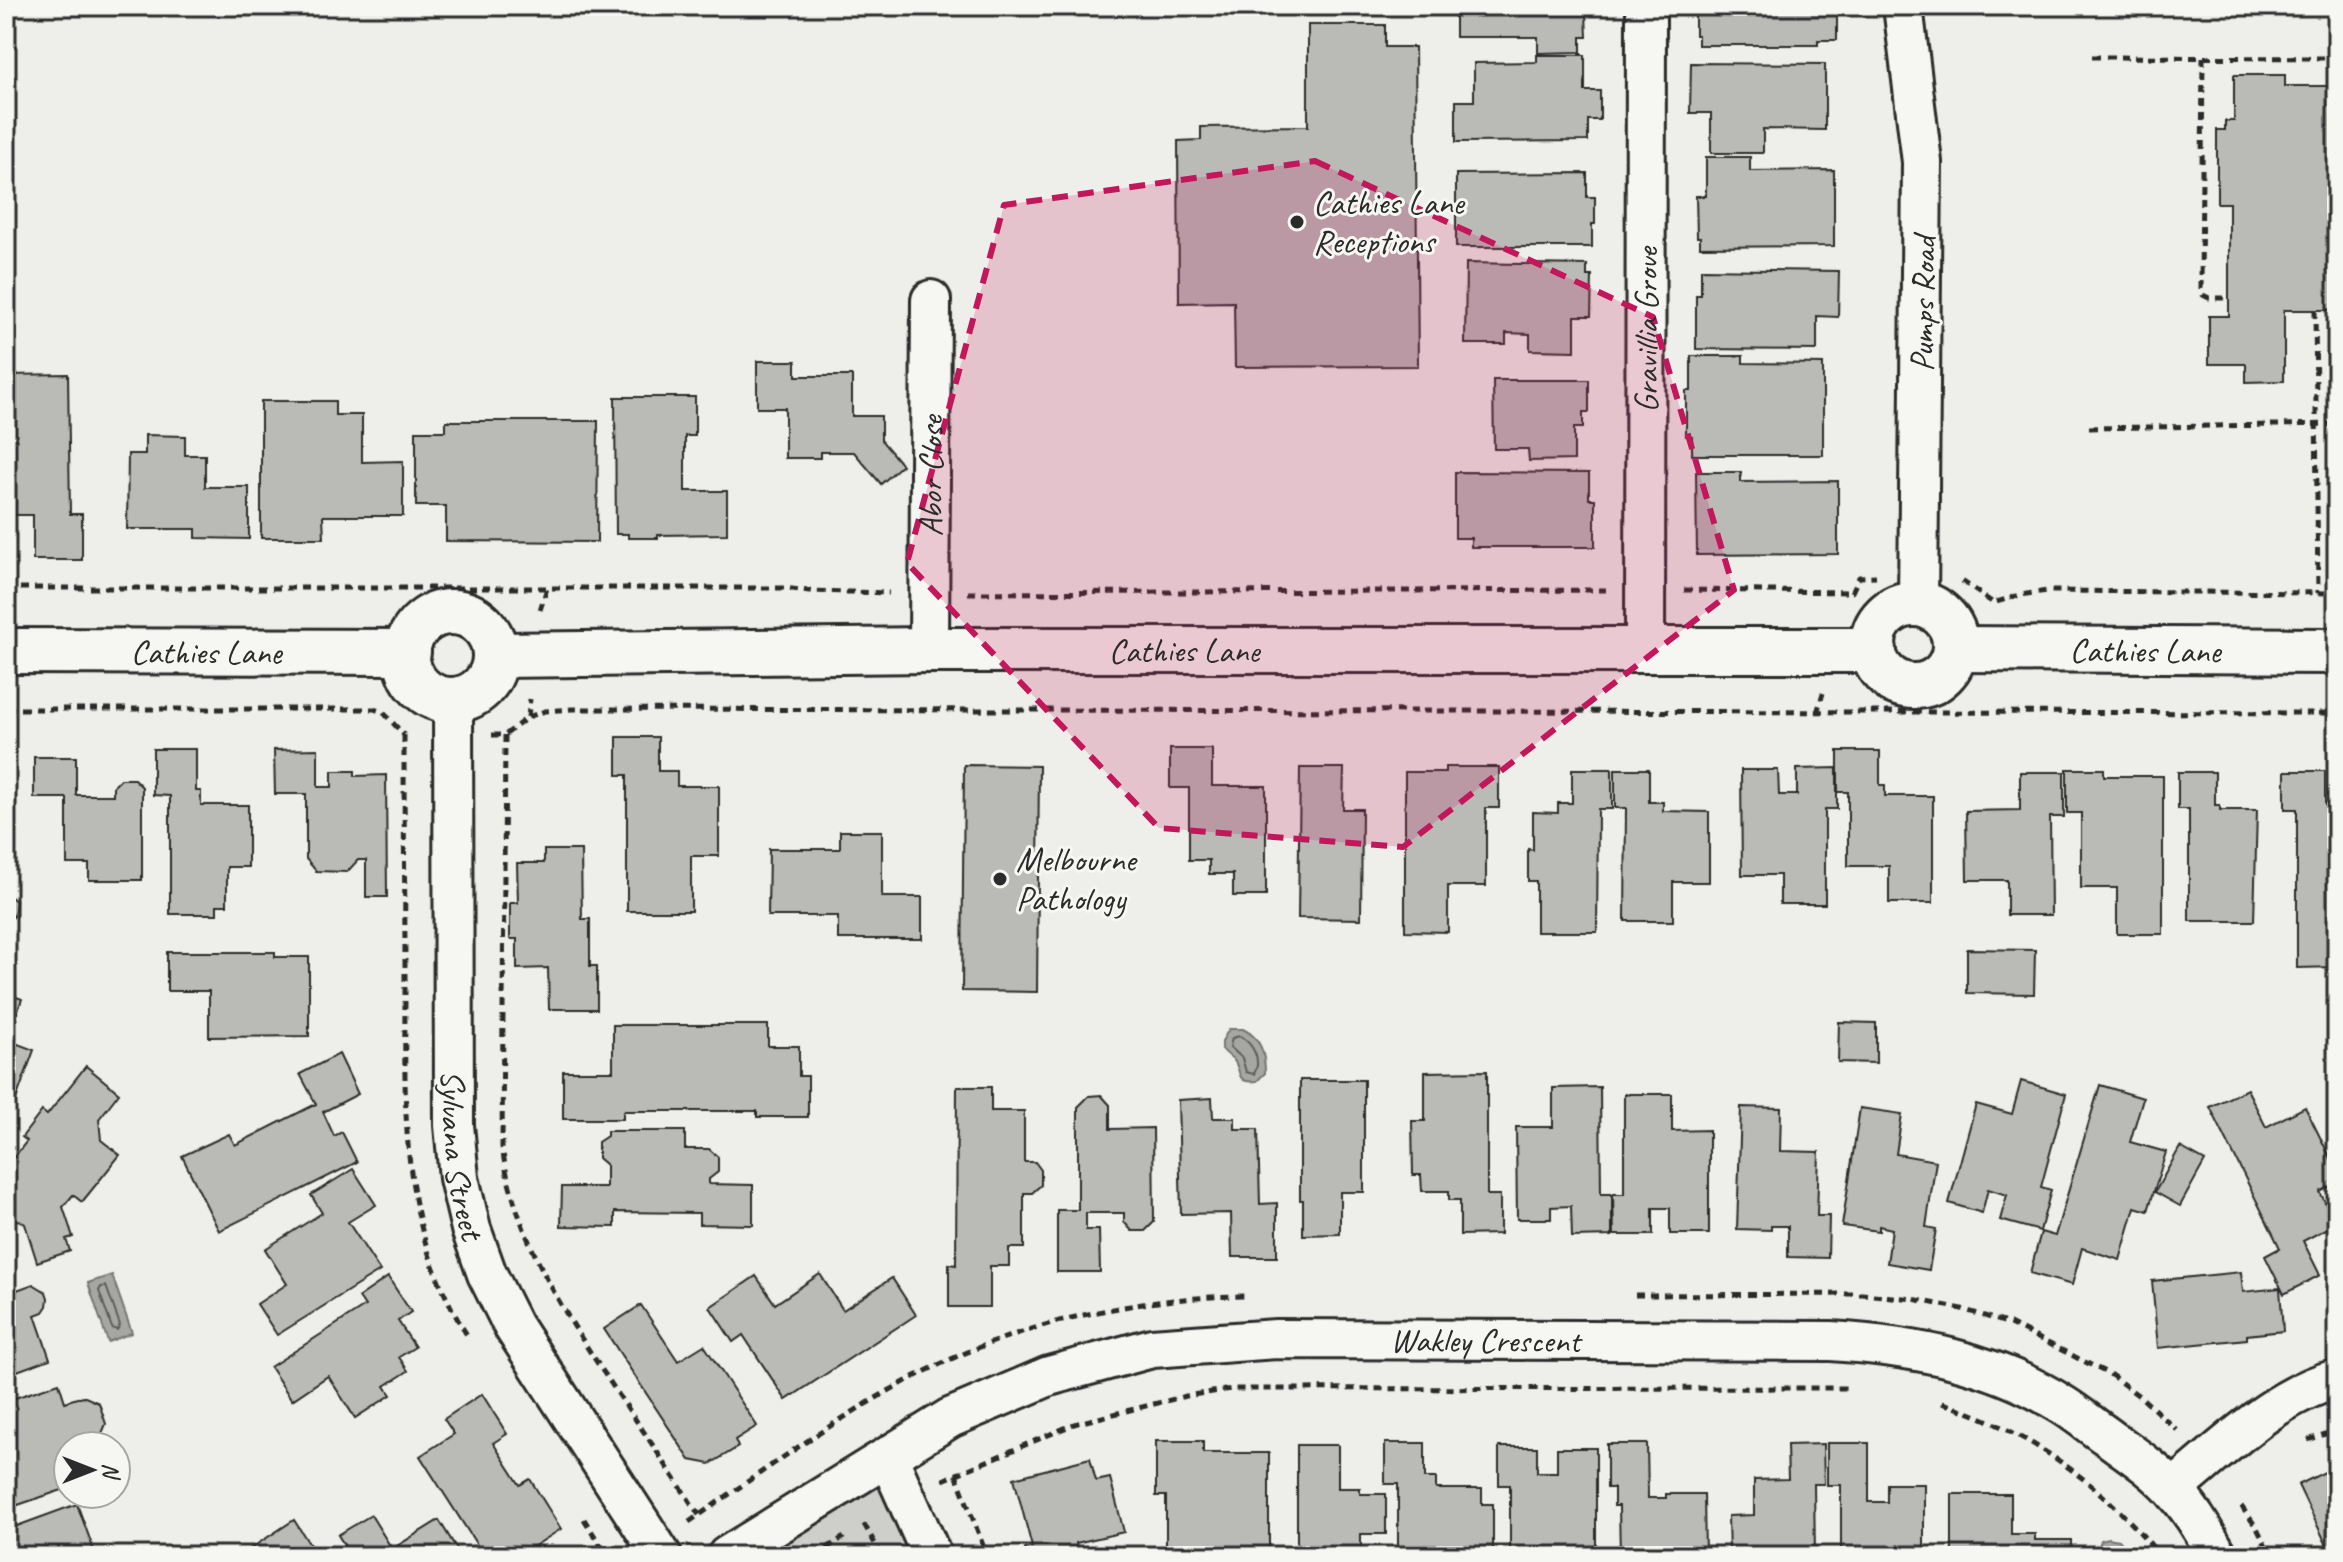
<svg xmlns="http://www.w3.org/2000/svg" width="2343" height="1562" font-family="Caveat,sans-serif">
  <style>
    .green { fill: #cececa; stroke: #7c7c7a; stroke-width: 2 }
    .water { fill: #a6a6a3; stroke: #757573; stroke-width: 2 }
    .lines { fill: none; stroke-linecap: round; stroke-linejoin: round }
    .shore { stroke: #5c5c5b; stroke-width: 2 }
    .building { fill: #babab7; stroke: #2b2b2b; stroke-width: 2 }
    .minor-casing { stroke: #2b2b2b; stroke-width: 44 }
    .tertiary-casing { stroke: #2b2b2b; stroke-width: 50 }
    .path { stroke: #2b2b2b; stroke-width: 5; stroke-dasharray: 8 6; stroke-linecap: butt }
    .minor { stroke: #f6f6f2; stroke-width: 38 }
    .tertiary { stroke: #f6f6f2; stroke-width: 44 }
    .marked { fill: #c2185b; fill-opacity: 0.2; stroke: #c2185b; stroke-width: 6; stroke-dasharray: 16 10; stroke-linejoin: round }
    .poi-dot { fill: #2b2b2b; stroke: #f6f6f2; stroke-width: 3 }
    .labels { text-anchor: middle; stroke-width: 6; stroke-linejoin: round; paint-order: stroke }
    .poi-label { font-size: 34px; fill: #2b2b2b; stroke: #f6f6f2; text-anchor: start }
    .street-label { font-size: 34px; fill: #2b2b2b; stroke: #f6f6f2 }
  </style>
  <rect width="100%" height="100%" fill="#eeeeea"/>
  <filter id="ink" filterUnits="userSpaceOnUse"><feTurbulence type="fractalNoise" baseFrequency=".0125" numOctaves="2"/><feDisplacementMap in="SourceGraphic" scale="16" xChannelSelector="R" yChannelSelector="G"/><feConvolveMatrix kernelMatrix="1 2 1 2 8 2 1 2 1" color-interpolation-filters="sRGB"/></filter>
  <g filter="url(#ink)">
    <!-- green -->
    <path class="green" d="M888,1457L932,1556H727Z"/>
    <!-- water -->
    <g class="water">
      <path d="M1229,1029H1243C1261,1038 1265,1053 1265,1073L1257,1081C1234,1084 1243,1071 1233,1059C1229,1056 1225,1053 1222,1049V1041Z"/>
      <path d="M112,1275L132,1333L108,1342L88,1283Z"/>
      <path d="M2108,1538L2119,1540L2133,1556H2096L2101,1540Z"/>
    </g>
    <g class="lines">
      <!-- shore -->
      <g class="shore">
        <path d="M1240,1036C1253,1044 1262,1060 1254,1074L1246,1072L1242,1058L1230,1047L1232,1038Z"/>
        <path d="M106,1286L120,1325L117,1330L112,1328L99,1291L101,1287Z"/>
      </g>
    </g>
    <!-- building -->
    <g class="building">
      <rect x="13" y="6" width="63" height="4"/>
      <path d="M1455,6H1594V13H1586L1587,37H1581V52L1538,53V37H1455Z"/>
      <path d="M1695,6H1837V40H1818V45H1698V35H1695Z"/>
      <path d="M1308,25H1385V47H1415L1418,366L1235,367L1234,302L1179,303L1178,141L1201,140V127L1308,126Z"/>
      <path d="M1537,55H1585V91H1600V120H1588V141L1456,142V101H1474V63L1537,62Z"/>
      <path d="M1691,63L1825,64V130L1763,129V153H1711V113H1690Z"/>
      <path d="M2234,75H2285V86H2337V310H2284V381L2246,382V364H2209V316H2229V203H2217V130H2225V121H2234Z"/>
      <path d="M1706,157H1750V171L1834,170V246L1700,247V237H1697L1696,196H1706Z"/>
      <path d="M1587,173V197H1595V224H1592V247H1456V174Z"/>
      <path d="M1466,263L1587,265V276H1592L1591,316H1575V351L1530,350V334L1506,333V344H1465Z"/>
      <path d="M1701,269L1839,271L1838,317L1817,316V350L1696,349V295H1701Z"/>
      <path d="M1691,356H1743V363L1823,364V455H1692V436H1686V391H1691Z"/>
      <path d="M757,361H796V376H852V416H881V440L902,465L881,484L854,452H820V458H785V408H757Z"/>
      <path d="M68,374L70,514H82V560H33V515H6V375Z"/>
      <path d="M1493,380H1589V412H1583V428H1574V460L1529,461L1528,449H1494Z"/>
      <path d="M615,397H695V436H685V491H727V534L658,535V538H628V534H616Z"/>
      <path d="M261,401H335V415H362V462L403,461V516H323L324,538H261Z"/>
      <path d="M446,421H598L597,542L446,541V506H416V431H446Z"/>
      <path d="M145,435L185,436V455H205V487H249V539L196,538V529H127L128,454H145Z"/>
      <path d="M1455,472L1589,473V499H1595V547H1471V538H1455Z"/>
      <path d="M1696,472H1741V482L1838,481V554L1697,555Z"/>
      <path d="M617,737H658V771H677V786H719V856H691V911H627V775H617Z"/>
      <path d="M153,749H196V791H201V805H248V867H227V905H217V914H170V796L153,795Z"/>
      <path d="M318,749V787H332V771H355V776L386,775L387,897H366V860H358L347,872L316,871L306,859V794H275L274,750Z"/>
      <path d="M1170,749H1212V786H1266V896H1233V874H1209V860H1189V788H1170Z"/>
      <path d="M1838,751H1880V785H1885V796H1933V903H1889V866H1848V792H1838Z"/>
      <path d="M34,757H76V795H113V787L121,779H134L142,787V880H89V864H67V798H34Z"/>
      <path d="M964,765L1039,766L1037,992L962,991Z"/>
      <path d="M1445,767H1499V808H1486V886H1448V932L1405,931V772H1445Z"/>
      <path d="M1300,768H1344L1343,809H1362L1361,919L1298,918Z"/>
      <path d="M1837,768V809H1825V904H1780V875H1742L1741,770H1778L1779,795H1797V769Z"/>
      <path d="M1572,769H1612V809H1598L1597,932H1536V881H1528V849L1533,850V812L1558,813V803H1572Z"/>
      <path d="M1615,769H1649V802H1663V811L1709,812V882H1673V921H1625L1626,808H1615Z"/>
      <path d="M2067,769H2104V776H2163V934H2117V888H2081V813H2067Z"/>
      <path d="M2285,771H2325V805H2337V967L2297,968V809H2285Z"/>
      <path d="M2020,772H2064V817H2050L2051,915H2007V880H1967L1966,811L2020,810Z"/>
      <path d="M2178,772H2215V805H2220V810H2257L2254,921H2189V809H2178Z"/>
      <path d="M840,831H882V897H922V939H838V916H768L769,849H840Z"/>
      <path d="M544,850H581L582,919H590V966H597V1009H549L548,968L517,969V939H510V903H518L517,863H544Z"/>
      <path d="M6,893L16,901L14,916L6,924Z"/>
      <path d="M1967,949L2035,950L2034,994L1967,993Z"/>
      <path d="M167,952H275V957H309V1036L209,1037V991H167Z"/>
      <path d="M6,993L22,999L7,1040L34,1050L11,1113L6,1111Z"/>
      <path d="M1839,1022L1876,1023V1063L1838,1062Z"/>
      <path d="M613,1025H768V1046H799V1076H808V1117H757V1111H623V1119H563V1071H613Z"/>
      <path d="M339,1054L358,1094L323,1112L334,1136L342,1132L357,1162L219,1231L182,1156L229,1134L235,1145L316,1104L300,1074Z"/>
      <path d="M86,1066L119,1093L99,1119L101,1140L120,1155L82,1202L73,1195L63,1207L73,1237L66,1239L70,1251L37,1262L25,1224L18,1220L6,1221V1167L27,1141L22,1137L42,1111L47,1115Z"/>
      <path d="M1487,1071V1195H1500V1234L1460,1235V1200H1449V1191H1422L1421,1175H1413L1412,1121H1425V1072Z"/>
      <path d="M1300,1080H1364V1192H1340V1234L1303,1235V1200H1300Z"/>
      <path d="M2021,1081L2066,1094L2041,1187L2051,1190L2040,1231L2000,1220L2007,1195L1988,1189L1982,1213L1949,1203L1976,1104L2012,1114Z"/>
      <path d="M2100,1085L2143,1098L2130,1142L2166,1152L2148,1211L2135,1207L2120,1260L2082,1248L2072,1285L2030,1273L2041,1232L2055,1236Z"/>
      <path d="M957,1087H991V1111H1024V1162H1035L1041,1170V1185L1032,1193H1024V1248H1009V1266H990V1307H949V1264L956,1265Z"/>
      <path d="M1600,1087L1601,1194H1612V1236L1572,1237L1571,1206L1551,1207V1219H1517L1516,1127H1553V1088Z"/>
      <path d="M2247,1089L2266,1127L2305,1107L2337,1171V1183L2320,1192L2336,1224L2303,1241L2320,1275L2284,1294L2265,1256L2280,1248L2210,1107Z"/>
      <path d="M1624,1094H1672V1131L1709,1130V1234H1670V1208H1653V1235H1614L1613,1194H1624Z"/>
      <path d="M1101,1095L1110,1105V1129L1153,1128L1154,1222L1145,1231H1132L1124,1222V1213H1086V1230H1099L1100,1272H1057V1210H1078V1107L1089,1096Z"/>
      <path d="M1212,1098L1213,1118H1235V1129H1258L1260,1204L1277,1203V1257H1232L1231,1213L1181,1214L1178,1100Z"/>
      <path d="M1741,1107L1781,1108L1780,1151L1819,1152L1817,1216H1829L1828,1258L1788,1257V1226H1771V1230L1737,1229Z"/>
      <path d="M1860,1108L1902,1114L1896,1154L1936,1161L1926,1227L1936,1229L1929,1270L1887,1263L1892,1229L1879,1226V1231L1842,1226Z"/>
      <path d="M607,1131H685V1149H709L718,1157V1172L709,1179V1184L753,1185V1225L699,1224V1213L615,1212V1227L561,1226L562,1187H606V1165L598,1158V1142L607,1136Z"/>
      <path d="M2180,1147L2205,1161L2180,1206L2155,1192Z"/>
      <path d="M353,1169L376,1205L348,1222L380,1271L277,1335L257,1304L287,1284L265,1249L322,1213L311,1195Z"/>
      <path d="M2241,1272L2243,1292L2280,1288L2283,1331L2247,1335V1339L2158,1348L2152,1281Z"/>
      <path d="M820,1274L843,1310L892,1278L916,1315L786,1400L743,1335L733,1342L710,1307L756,1276L775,1304Z"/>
      <path d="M388,1277L411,1312L398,1321L415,1347L399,1357L408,1371L385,1386L391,1395L355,1418L328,1376L292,1400L270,1367L365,1306L359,1297Z"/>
      <path d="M33,1284L46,1292L48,1298L47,1306L43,1312L35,1315L50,1359L6,1375V1294Z"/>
      <path d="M641,1305L678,1361L704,1345L757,1426L735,1440L738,1447L710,1464L690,1460L604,1329Z"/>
      <path d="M59,1383L65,1402L83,1396L99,1403L106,1424L98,1443L89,1446H68V1488L6,1509V1401Z"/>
      <path d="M482,1394L507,1434L493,1443L520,1485L530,1479L561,1529L519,1556H484L420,1456L454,1434L444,1419Z"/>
      <path d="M1156,1441H1203V1453H1269V1556H1166V1496H1156Z"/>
      <path d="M1385,1443H1425V1478H1436V1489H1482V1504H1493V1556H1398V1484H1385Z"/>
      <path d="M1827,1443H1869V1502H1887V1484H1924V1556H1841V1485H1827Z"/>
      <path d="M1607,1444H1647L1648,1498H1666V1494H1704L1705,1556H1620L1619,1506H1614V1488H1607Z"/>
      <path d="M1823,1444L1824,1484H1814L1815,1556H1729L1728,1516L1754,1515V1480L1788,1479L1787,1445Z"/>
      <path d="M1297,1445H1338V1488H1360V1494H1386V1534H1361V1556H1297Z"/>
      <path d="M1499,1447H1537V1472H1557V1448H1596V1555L1510,1556V1485H1499Z"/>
      <path d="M1090,1458L1096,1481L1110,1478L1124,1532L1076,1543L1079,1556H1027L1025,1549L1032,1547L1014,1478Z"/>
      <path d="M2337,1466V1556H2332L2298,1485Z"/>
      <path d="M1952,1494H2011V1534H2035V1540H2071V1556H1952Z"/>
      <path d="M77,1504L96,1556H6V1530Z"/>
      <path d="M371,1515L392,1549L439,1520L461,1556H351L338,1535Z"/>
      <path d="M294,1520L317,1556H239Z"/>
    </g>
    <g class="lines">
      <defs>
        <g id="minor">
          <path d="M1903,6L1922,162L1918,604"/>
          <path id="s1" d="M929,650L931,300"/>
          <path id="s2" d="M1645,652L1646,6"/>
          <path id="s3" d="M453,701L454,1125L459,1178L471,1229L487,1274L513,1326L662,1556"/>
          <path d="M888,1457L932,1556"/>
          <path d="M2173,1489C2222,1450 2274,1395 2337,1379"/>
          <path id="s4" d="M727,1556L950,1418L1049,1376L1152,1348L1276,1339L1831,1341C1912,1346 1994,1361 2063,1405C2079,1415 2093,1427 2108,1437C2130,1453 2156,1470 2174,1491C2192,1510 2205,1534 2218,1556"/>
        </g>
        <g id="tertiary">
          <circle cx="1914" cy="645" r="41"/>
          <circle cx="451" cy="656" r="44"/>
          <path id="s5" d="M1955,649L2337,651"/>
          <path id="s6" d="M6,651L408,652"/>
          <path id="s7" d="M496,655L929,650H1874"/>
        </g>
      </defs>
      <!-- minor casing -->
      <use href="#minor" class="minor-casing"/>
      <!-- tertiary casing -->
      <use href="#tertiary" class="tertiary-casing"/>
      <!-- path -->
      <g class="path">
        <path d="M2092,57L2331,58"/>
        <path d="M2203,57L2201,289L2203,295L2209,298H2229"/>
        <path d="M2330,86L2331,6"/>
        <path d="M2315,310L2318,593"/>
        <path d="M2089,428L2337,424"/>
        <path d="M1962,581L1993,603L2020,595L2047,591L2337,593"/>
        <path d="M6,588H784L809,591L889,593"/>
        <path d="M1684,590L1852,592L1859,577L1876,576"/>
        <path d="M968,593L1606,590"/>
        <path d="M540,610L547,588"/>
        <path d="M6,709H374L383,712L404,735"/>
        <path d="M1817,713L1823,693"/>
        <path d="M528,717L545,711L572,709L2337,713"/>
        <path d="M404,735C404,819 405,902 405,986C405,1110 398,1225 467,1335"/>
        <path d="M492,735H505L528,717L530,699"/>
        <path d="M505,735L502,1147C515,1238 564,1313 614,1388C643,1430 671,1473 699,1515"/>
        <path d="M1635,1295L1862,1294L1913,1299L1962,1309L2010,1324L2111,1375L2143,1399L2177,1430"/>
        <path d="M1942,1403C2029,1430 2104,1486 2160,1556"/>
        <path d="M2308,1440L2337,1430"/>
        <path d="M956,1474L987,1556"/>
        <path d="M943,1480L1074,1424L1186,1396L1232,1389L1849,1388"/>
        <path d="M2241,1506L2257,1528L2271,1556"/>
        <path d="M584,1519L607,1556"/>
        <path d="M689,1522C758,1475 826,1425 899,1385C1004,1327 1126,1297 1245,1296"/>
        <path d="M864,1524L882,1556"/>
        <path d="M815,1556L844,1537"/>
      </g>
      <!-- minor -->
      <use href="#minor" class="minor"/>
      <!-- tertiary -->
      <use href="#tertiary" class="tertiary"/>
    </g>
  </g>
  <!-- marked area -->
  <path class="marked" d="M1315,161L1653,317L1734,590L1403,847L1159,828L907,563L1004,205Z"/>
  <!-- markers -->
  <g class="poi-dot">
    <circle cx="1297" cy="222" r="8"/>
    <circle cx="1000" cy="879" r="8"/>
  </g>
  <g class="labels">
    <!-- poi labels -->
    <g class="poi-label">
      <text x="1313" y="214">Cathies Lane<tspan x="1313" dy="39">Receptions</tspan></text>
      <text x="1016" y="871">Melbourne<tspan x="1016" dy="39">Pathology</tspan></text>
    </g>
    <!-- street labels -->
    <g class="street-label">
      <text transform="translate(1922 304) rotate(-89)" y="12">Pumps Road</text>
      <text dy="12" stroke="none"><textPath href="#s2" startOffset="322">Gravillia Grove</textPath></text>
      <text dy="12" stroke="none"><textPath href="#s1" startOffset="174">Abor Close</textPath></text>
      <text dy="12" stroke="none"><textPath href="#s7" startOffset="688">Cathies Lane</textPath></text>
      <text dy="12" stroke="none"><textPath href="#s5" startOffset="190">Cathies Lane</textPath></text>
      <text dy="12" stroke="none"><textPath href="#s6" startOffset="200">Cathies Lane</textPath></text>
      <text dy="12" stroke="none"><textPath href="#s3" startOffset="454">Sylvana Street</textPath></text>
      <text dy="12" stroke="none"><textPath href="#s4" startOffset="810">Wakley Crescent</textPath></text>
    </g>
  </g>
  <!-- margin -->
  <rect width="2343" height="1562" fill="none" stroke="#f6f6f2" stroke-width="32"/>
  <rect x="16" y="16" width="2311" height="1530" fill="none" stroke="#2b2b2b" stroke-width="3" filter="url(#ink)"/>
  <!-- north arrow -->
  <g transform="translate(92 1470) rotate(90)"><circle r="38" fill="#f6f6f2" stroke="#a5a5a2" stroke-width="2"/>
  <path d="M0-6L14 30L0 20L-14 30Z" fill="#2b2b2b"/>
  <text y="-12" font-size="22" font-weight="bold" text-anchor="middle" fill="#2b2b2b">N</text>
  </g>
</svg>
